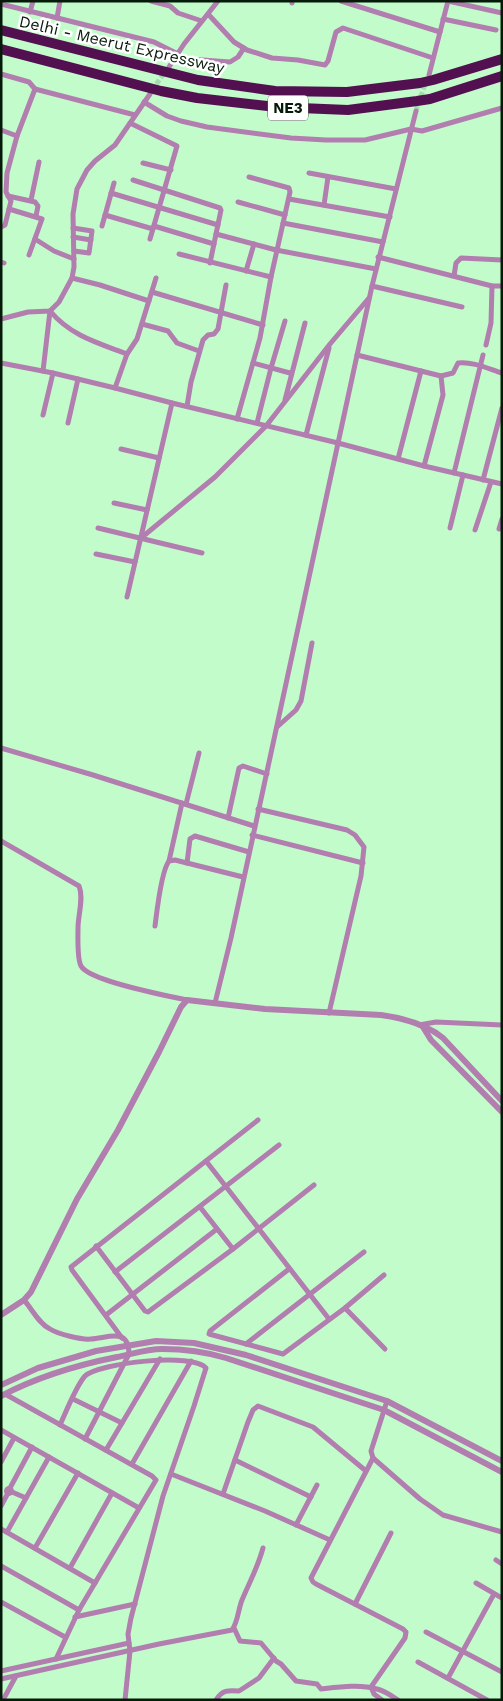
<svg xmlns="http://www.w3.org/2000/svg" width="503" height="1701" font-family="'Work Sans',sans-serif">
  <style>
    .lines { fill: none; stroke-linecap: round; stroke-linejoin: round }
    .minor-tunnel { stroke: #a6daae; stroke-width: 5; stroke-dasharray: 5 2.5; stroke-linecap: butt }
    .minor { stroke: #b27daf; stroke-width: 5 }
    .tertiary { stroke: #b27daf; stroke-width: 6 }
    .motorway { stroke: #521051; stroke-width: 10 }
    .labels { text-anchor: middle; stroke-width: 5; stroke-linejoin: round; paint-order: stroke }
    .shield { fill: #fff; stroke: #505f53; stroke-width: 1 }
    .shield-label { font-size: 15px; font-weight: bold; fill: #051a09 }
    .street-label { font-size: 16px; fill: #051a09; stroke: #fff }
  </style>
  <rect width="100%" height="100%" fill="#c3fccb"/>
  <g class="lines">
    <!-- minor-tunnel -->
    <g class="minor-tunnel">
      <path d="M152,90L165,72"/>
      <path d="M416,111L426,81"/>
    </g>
    <!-- minor -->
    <g class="minor">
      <path d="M151,1L170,6L178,13L202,21"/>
      <path d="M292,1V3"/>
      <path d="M341,1L440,32"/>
      <path d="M448,1L502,13"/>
      <path d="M1,4L154,42L178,54"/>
      <path d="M30,12L33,1"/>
      <path d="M208,14L234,42L247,50L272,58L298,60L325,65L328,61L336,32L343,28L433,58"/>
      <path d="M57,18L60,1"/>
      <path d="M443,19L496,30"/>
      <path d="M175,58L230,62L238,57L244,48"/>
      <path d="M169,67L184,44L218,1"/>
      <path d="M1,74L29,82L35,89"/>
      <path d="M429,75L448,1"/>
      <path d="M144,102L167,116L181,121L207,127L291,138L326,140H365L411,129L422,131L502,108"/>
      <path d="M130,123L177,146L150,239"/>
      <path d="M1,130L17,136L35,89L135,115"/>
      <path d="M143,163L171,170"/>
      <path d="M309,173L396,189"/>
      <path d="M133,180L220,208L221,210L210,263"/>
      <path d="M111,193L218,225"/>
      <path d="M8,196L35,202L38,206L36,216"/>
      <path d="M289,199L390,217"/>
      <path d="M31,200L39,162"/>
      <path d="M238,202L285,215"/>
      <path d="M324,205L328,177"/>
      <path d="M9,209L42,219L29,255"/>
      <path d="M105,215L153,229"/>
      <path d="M283,223L383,242"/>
      <path d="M102,226L114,183"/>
      <path d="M154,226L214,244"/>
      <path d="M1,227L5,225L11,201L6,192L7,173L17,136"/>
      <path d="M73,228L92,231L89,253L74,251"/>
      <path d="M216,234L276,250L376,269"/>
      <path d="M73,237L91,240"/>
      <path d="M35,239L54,251L74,259"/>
      <path d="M179,254L271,277"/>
      <path d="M378,257L492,286H502"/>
      <path d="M1,262L4,263"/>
      <path d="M246,271L254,244"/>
      <path d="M454,276L456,263L461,258L502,260"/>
      <path d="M72,278L100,285L149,301"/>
      <path d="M372,286L462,307"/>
      <path d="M152,292L263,325"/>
      <path d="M50,311C71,336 98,343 127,354"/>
      <path d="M1,319L28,312L50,311L59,302L72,278L74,267L73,214L77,189L87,170L95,161L115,145L150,94"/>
      <path d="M142,324L168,331L177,343L199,351"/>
      <path d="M486,345L491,323L492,286"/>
      <path d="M357,355L441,376L453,373L458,363C472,361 489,369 502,373"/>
      <path d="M1,363L53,373L115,388L172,403L338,443L424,466L502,484"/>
      <path d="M253,363L290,373"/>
      <path d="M43,371L50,311"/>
      <path d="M115,388L127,354L137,339L156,278"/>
      <path d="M285,400L305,323"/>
      <path d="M187,406L191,382L203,340L208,335L214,334L218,329L226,285"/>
      <path d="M43,415L53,373"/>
      <path d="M237,419L260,338L271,277L290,192L289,188L249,177"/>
      <path d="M68,423L78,379"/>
      <path d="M257,423L271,368L285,321"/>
      <path d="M306,435L329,348"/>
      <path d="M121,449L159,458"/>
      <path d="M398,459L421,371"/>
      <path d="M424,466L443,395L441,376"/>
      <path d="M454,473L483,355"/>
      <path d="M483,480L502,408"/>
      <path d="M114,503L147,510"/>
      <path d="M98,528L202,553"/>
      <path d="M450,528L463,475"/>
      <path d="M499,529L502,519"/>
      <path d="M475,530L491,482"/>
      <path d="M141,538L215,477L266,426L330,344L369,298"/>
      <path d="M96,554L135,562"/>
      <path d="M127,597L172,403"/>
      <path d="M277,727L296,710L301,701L312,643"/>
      <path d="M1,748L93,775L254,826"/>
      <path d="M186,804L199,753"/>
      <path d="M258,809L347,830L355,835L364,847L361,876L329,1013"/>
      <path d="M228,818L239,768L243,766L267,774"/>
      <path d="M252,835L363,863"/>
      <path d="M1,841L79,886C84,898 78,915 78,928C78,937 77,959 81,966C89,981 168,996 187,1000"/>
      <path d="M169,861L182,803"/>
      <path d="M187,863L190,839L195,836L249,852"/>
      <path d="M155,926C157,911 161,871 169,861L175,860L243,877"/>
      <path d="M215,1003L231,938L372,286L416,111"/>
      <path d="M419,1025L436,1022L502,1025"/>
      <path d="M206,1161L329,1319"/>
      <path d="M200,1207L233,1249"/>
      <path d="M96,1246L145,1311L148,1312L233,1249L314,1185"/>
      <path d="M289,1269L210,1331L209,1334L283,1354L345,1308L384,1275"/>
      <path d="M115,1272L279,1145"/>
      <path d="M24,1300C32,1309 39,1324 50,1329C58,1334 81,1340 91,1339C108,1338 129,1327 129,1354L85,1439"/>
      <path d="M345,1308L385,1349"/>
      <path d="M106,1315L217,1229"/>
      <path d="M122,1338L72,1270L71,1267L258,1120"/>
      <path d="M246,1344L364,1252"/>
      <path d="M5,1394L152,1476L156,1480L79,1610L56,1659"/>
      <path d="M73,1399L122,1423"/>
      <path d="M387,1401L371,1451L373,1458L420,1499L443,1515L502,1532"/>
      <path d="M60,1425C66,1412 76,1386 85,1376C99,1363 193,1352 206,1368L194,1406L163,1496L131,1618L128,1634L130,1651L125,1700"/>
      <path d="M1,1430L139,1508"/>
      <path d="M106,1450L160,1359"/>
      <path d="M235,1460L311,1497"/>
      <path d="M1,1462L14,1438"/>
      <path d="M132,1464L191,1361"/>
      <path d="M171,1474L265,1511L330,1540"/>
      <path d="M10,1488L32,1447"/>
      <circle cx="9" cy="1491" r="2.5"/>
      <path d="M12,1492L26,1498"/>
      <path d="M223,1494L248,1422L253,1410L258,1406L313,1427L366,1471"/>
      <path d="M1,1506L8,1493"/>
      <path d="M296,1525L317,1485"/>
      <path d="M1,1529L95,1583"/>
      <path d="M7,1532L49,1457"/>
      <path d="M35,1548L78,1473"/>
      <path d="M496,1560L502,1564"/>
      <path d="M1,1566L79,1610"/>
      <path d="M70,1568L112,1493"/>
      <path d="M476,1583L502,1598"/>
      <path d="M1,1602L65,1637"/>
      <path d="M355,1604L391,1533"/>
      <path d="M75,1617L135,1604"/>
      <path d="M234,1628L240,1641L261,1643L276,1661L281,1664L296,1681L317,1684L321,1689C339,1687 360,1684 377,1689C385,1691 392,1696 398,1700"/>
      <path d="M426,1632L502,1672"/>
      <path d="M418,1662L487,1700"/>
      <path d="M1,1671L129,1643"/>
      <path d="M448,1678L494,1594"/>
      <path d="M1,1679L159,1644L232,1630C238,1622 238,1610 242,1600C249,1583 258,1567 263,1548"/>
      <path d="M371,1687L405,1638L406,1632L403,1629L316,1584L313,1582L311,1578L373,1458"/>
      <path d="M371,1687L374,1694L382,1700"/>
      <path d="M3,1700L16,1676"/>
      <path d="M216,1700C222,1690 228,1690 239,1691L259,1678L274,1658"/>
    </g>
    <!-- tertiary -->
    <g class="tertiary">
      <path d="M423,1027L431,1040L502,1112"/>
      <path d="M1,1315L24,1300L31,1292L77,1199L118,1130L159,1052L181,1007L187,1000L265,1009L381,1015C402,1018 426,1024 443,1038L502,1101"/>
      <path d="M1,1385L38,1368L96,1351L156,1341L194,1343L246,1355L387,1401L502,1461"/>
      <path d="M1,1396C37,1377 77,1365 117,1357C132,1354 147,1349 162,1349C183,1349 206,1352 226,1358L384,1410L502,1472"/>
    </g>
    <!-- motorway -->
    <g class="motorway">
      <path d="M1,30L198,80L275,91L347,92L420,83L433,80L502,59"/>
      <path d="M1,49L161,91L197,98L276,107L348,110L417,101L430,99L502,76"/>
    </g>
  </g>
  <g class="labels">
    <!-- shield labels -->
    <rect class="shield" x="268" y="95.5" width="40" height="25" rx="4"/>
    <g class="shield-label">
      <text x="288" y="113">NE3</text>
    </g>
    <!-- street labels -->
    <g class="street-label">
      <text transform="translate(122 44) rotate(13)" y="6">Delhi - Meerut Expressway</text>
    </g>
  </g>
  <!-- border -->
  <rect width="503" height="1701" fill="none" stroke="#051a09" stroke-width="5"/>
</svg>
